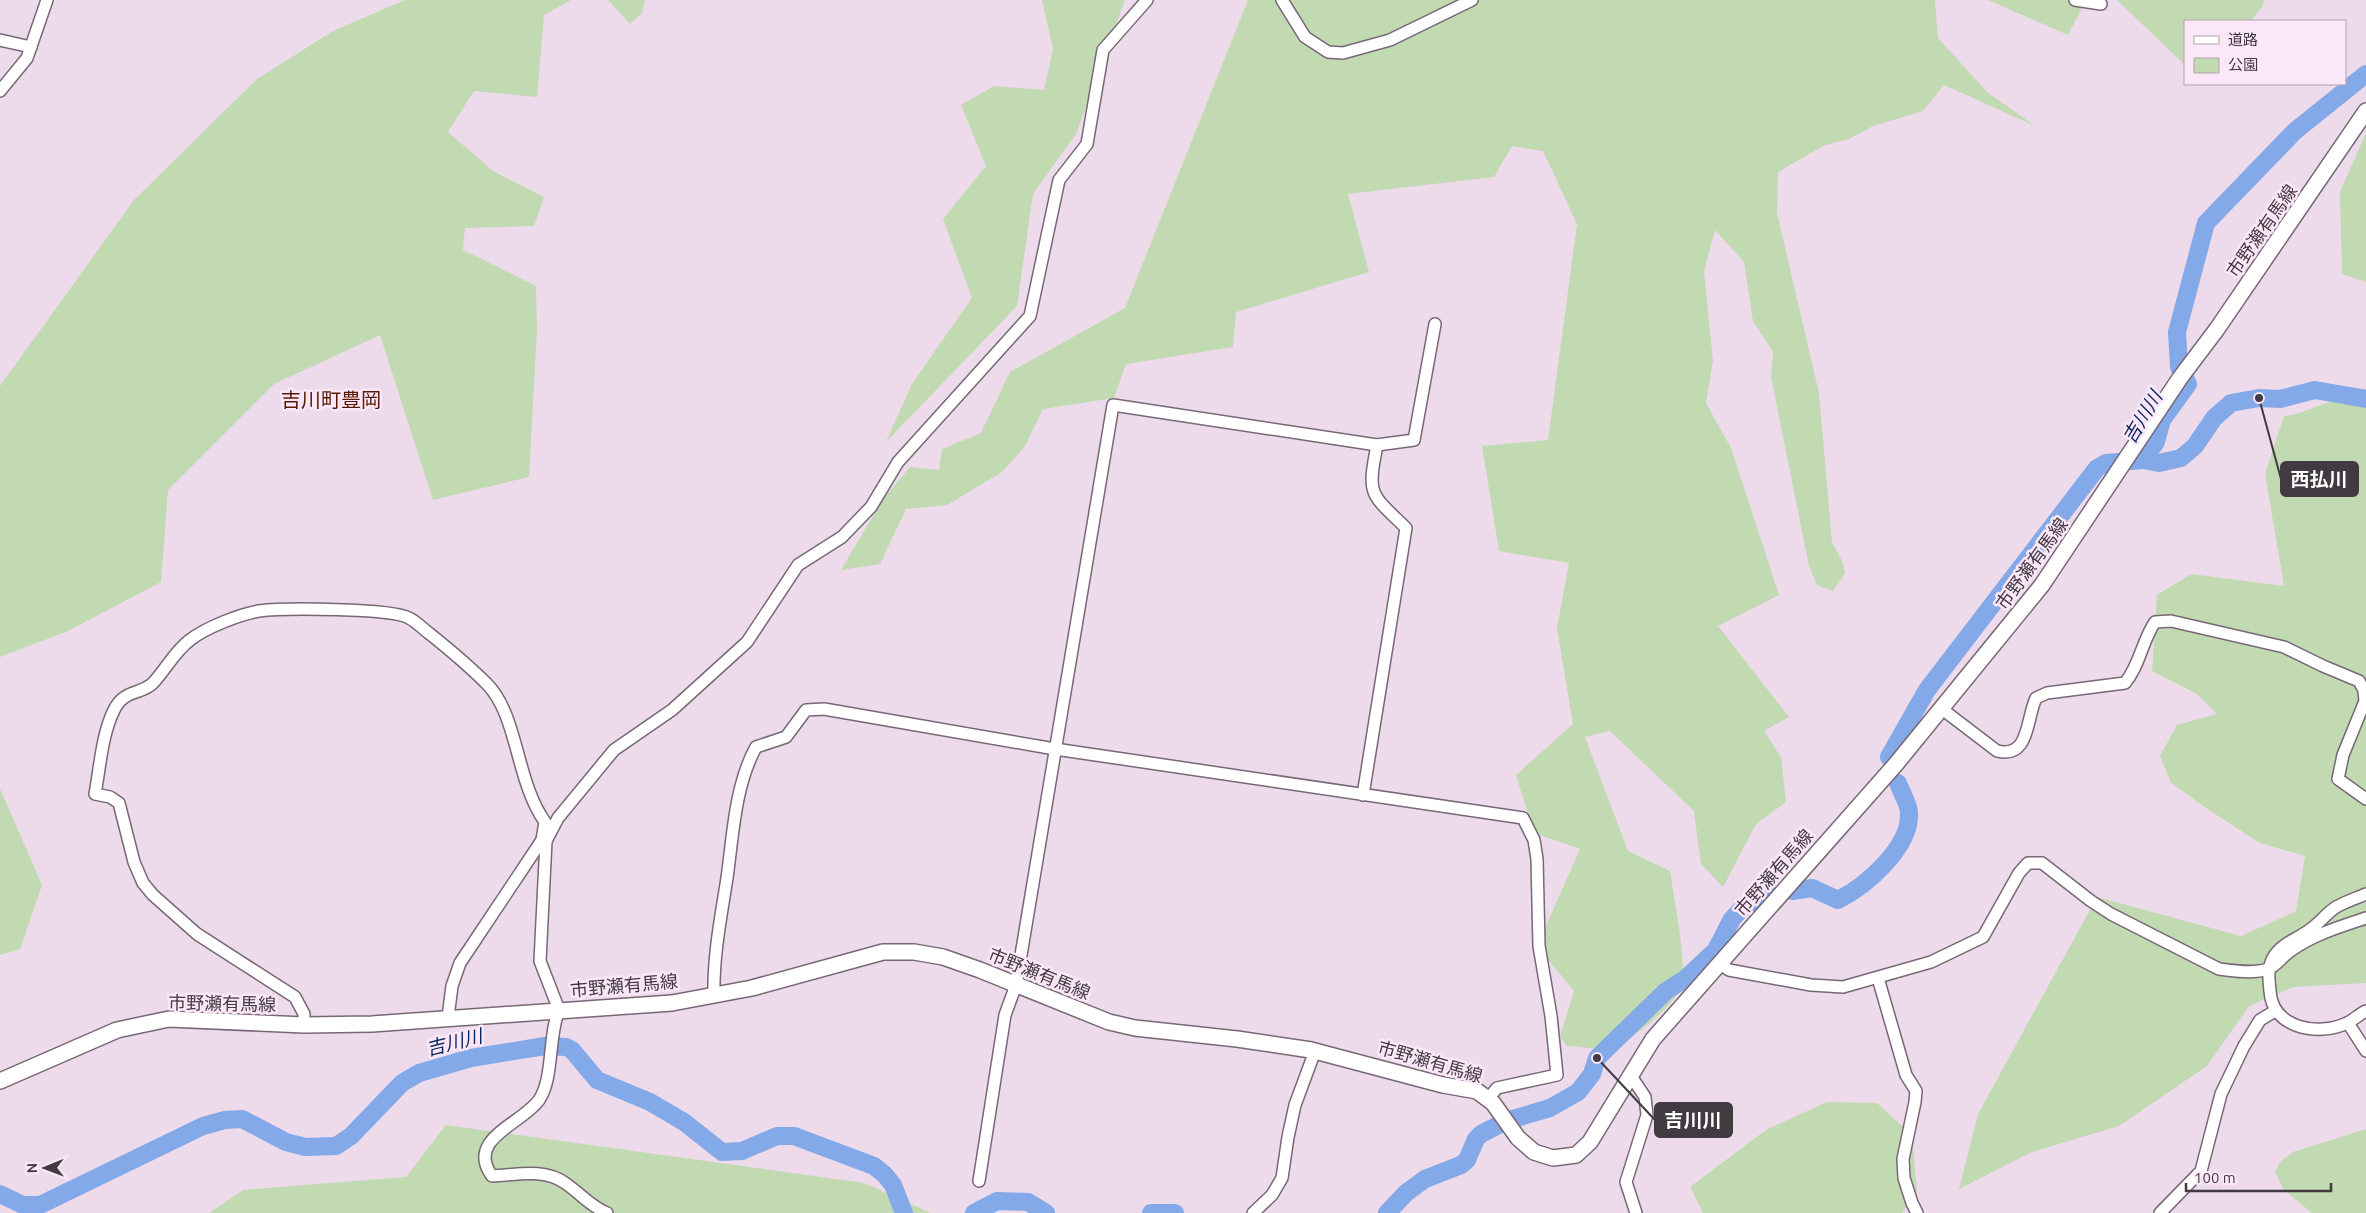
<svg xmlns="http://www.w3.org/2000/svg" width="2366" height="1213" font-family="Ubuntu,'Noto Sans JP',sans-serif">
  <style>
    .green { fill: #c2dab1 }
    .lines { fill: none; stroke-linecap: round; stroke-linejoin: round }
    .river { stroke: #83a9e8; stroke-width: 18 }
    .minor-casing { stroke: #786776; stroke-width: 14 }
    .major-casing { stroke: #786776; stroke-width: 18 }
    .minor { stroke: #fff; stroke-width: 11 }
    .major { stroke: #fff; stroke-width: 15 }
    .labels { text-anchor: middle; stroke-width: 5; stroke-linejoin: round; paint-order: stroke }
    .street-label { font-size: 18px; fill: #413a40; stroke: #fbe7f8 }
    .water-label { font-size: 19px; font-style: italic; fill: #06275d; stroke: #fbe7f8 }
    .quarter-label { font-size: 20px; fill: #581900; stroke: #fbe7f8 }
    .leader { fill: none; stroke: #413a40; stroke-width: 2 }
    .callout-dot { fill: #413a40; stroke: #fbe7f8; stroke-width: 2 }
    .callout { fill: #413a40; stroke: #413a40; stroke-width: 2 }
    .callout-label { font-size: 19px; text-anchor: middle; font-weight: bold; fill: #fff }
  </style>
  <rect width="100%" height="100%" fill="#eddaeb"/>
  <!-- green -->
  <g class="green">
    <path d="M405,0H571L544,15L537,97L474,91L448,132L493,171L544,197L534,226L465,228L463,250L536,286L537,331L529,477L433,500L380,335L274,384L168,490L161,582L68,631L0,657V386L134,200L257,79L333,31Z"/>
    <path d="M608,0H645L642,13L630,24Z"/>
    <path d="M1042,0H1125L1076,134L1033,194L1017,306L886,442L912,384L972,298L943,219L986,166L961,105L994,86L1044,90L1053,49Z"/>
    <path d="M1248,0H1935L1938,38L1987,92L2035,126L1944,85L1923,111L1873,126L1849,139L1823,146L1778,172L1777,213L1819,393L1832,542L1842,561L1845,573L1833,591L1817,585L1809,566L1771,377L1773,352L1753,321L1744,262L1715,230L1704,271L1713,361L1706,403L1731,448L1779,595L1718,626L1789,717L1764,731L1781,757L1786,802L1756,824L1723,887L1701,864L1694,811L1610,731L1585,737L1628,851L1670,871C1674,900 1686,954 1682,982C1679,1002 1635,1038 1617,1045C1602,1051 1582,1047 1567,1046L1560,1036L1574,991L1537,946L1580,849L1534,833L1516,775L1573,724L1557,628L1569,563L1499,551L1482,446L1548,440L1577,224L1543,151L1512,146L1494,177L1348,194L1369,272L1236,312L1233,347L1126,364L1114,398L1043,409L1025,446L1002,472L947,505L906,509L880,564L841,570L883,499L910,467L939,470L942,449L981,433L1010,372L1125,308Z"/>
    <path d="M1988,0H2086L2068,35Z"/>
    <path d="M2117,0H2264L2263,5L2251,21H2185V65Z"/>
    <path d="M2366,133V282L2342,274L2340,192Z"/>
    <path d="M2366,389V983L2293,987L2249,1006L2207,1066L2119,1126L2032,1152L1959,1189L1978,1114L2097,897L2241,936L2296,911L2305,856L2260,843L2209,810L2171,783L2160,756L2177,725L2217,714L2197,694L2152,671L2157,595L2191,574L2284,586L2265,474L2284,416L2296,414Z"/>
    <path d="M0,789L42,885L20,949L0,955Z"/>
    <path d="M1827,1102L1877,1103L1912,1135L1917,1192L1902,1213H1703L1690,1187L1766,1130Z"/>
    <path d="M446,1125L864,1183L931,1213H209L243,1190L406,1177Z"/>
    <path d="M2366,1129V1213H2312L2284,1190L2275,1172L2280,1162L2293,1152Z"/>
  </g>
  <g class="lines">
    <!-- river -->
    <g class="river">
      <path d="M2143,460L2159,463L2181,458L2195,446L2214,418L2231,403L2259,398L2280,399L2315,390L2366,399"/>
      <path d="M1889,757L1927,690L2097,468L2106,463L2143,460L2156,442L2162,420L2188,384L2179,367L2177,332L2206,223L2295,131L2366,74"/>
      <path d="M1792,891L1812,888L1838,900C1866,886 1911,847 1909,813C1909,804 1901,792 1898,783"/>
      <path d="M0,1194L23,1205H40L203,1126L225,1120L242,1119L286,1142L305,1147L336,1146L351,1136L402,1083L419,1073L471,1058L545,1046L566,1047L572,1050L597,1080L650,1102L684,1122L722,1152L742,1151L777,1136H794L874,1166L885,1175L893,1185L904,1213"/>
      <path d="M974,1213L997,1201L1028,1202L1046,1213"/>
      <path d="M1151,1213H1175"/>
      <path d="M1387,1213L1406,1193L1425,1179L1461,1165L1467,1160L1476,1139L1481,1134L1506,1121L1550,1108L1578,1092L1592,1074L1597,1058L1666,991L1685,979L1716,950L1732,919L1744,906L1772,894"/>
    </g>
    <defs>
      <g id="minor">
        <path d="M1282,0L1305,37L1328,52L1343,53L1390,40L1472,0"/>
        <path d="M2075,0L2101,4"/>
        <path d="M0,40L31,47"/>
        <path d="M0,91L27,58L47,0"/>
        <path d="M1942,709L1997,751C2030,759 2026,719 2036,698L2047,693L2125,683C2140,665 2142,641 2155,622L2171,621L2284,647L2323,666L2359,681L2364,690L2365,701L2343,755L2338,779L2366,799"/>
        <path d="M1363,795L1406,528C1370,493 1367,496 1377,445"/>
        <path d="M2366,894C2357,898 2347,901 2338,906C2328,911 2321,922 2312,928C2299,939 2282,942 2273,958C2267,969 2269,980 2270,991C2272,1028 2318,1037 2347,1023C2354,1020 2359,1014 2366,1011"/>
        <path d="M1720,964L1729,970L1811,985L1843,987L1931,962L1983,937L2019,873L2028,863H2042L2091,901L2111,914L2219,969C2233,971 2254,974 2268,969C2276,966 2282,957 2289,952C2312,935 2339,927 2366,918"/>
        <path d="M1878,978L1906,1075L1916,1091L1915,1102L1903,1159L1904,1178L1912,1203L1917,1213"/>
        <path d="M714,996C713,956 721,917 727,878C733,835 735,785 756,747L786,737L806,710L824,709L1055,749L1523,818L1534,840L1537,859L1539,946L1551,1016L1557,1075L1497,1088L1488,1099"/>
        <path d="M448,1017L452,986L460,963L542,840L546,841"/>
        <path d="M2348,1023L2366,1051"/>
        <path d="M304,1025V1014L295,997L197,934L153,895L143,883L134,862L119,803L110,797L95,794C100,767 102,734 114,710C124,689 141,695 153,683C166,669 175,651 190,640C205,628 240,614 259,611C283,608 391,608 409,618C417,622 423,629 430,634C450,650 469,666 487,684C518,715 516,782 545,822L542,840"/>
        <path d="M1631,1076L1645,1097L1647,1115L1626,1182L1636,1213"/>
        <path d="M979,1181L1005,1015L1016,985L1113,405L1377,445L1414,440L1435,324"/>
        <path d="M607,1213C591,1207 580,1193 565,1183C544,1168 517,1175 492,1176C465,1139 522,1124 539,1100C554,1078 548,1035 559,1010L540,961L546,841L558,818L614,750L672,710L747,642L798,565L842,537L871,507L898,462L1030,316L1059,180L1087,144L1103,50L1147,0"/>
        <path d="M1253,1213L1272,1195L1282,1178L1288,1137L1295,1105L1315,1051"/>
        <path d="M2160,1213L2201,1171L2221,1094L2244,1046L2260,1020L2275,1011"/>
      </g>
      <path id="major" d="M0,1081L117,1030L169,1019L304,1025L372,1024L672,1003L752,988L883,952H914L943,957L980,970L1109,1022L1135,1028L1237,1039L1311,1050L1443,1085L1477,1091L1493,1103L1518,1138L1534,1152L1553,1158L1576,1155L1590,1142L1653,1039L1896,764L2042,585L2180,378L2217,329L2366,111"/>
    </defs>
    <!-- minor casing -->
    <use href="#minor" class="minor-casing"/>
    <!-- major casing -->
    <use href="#major" class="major-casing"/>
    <!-- minor -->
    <use href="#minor" class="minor"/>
    <!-- major -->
    <use href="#major" class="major"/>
  </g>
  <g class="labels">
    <!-- street labels -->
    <g class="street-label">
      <text transform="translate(2262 231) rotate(-55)" y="6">市野瀬有馬線</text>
      <text transform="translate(2032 564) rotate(-54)" y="6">市野瀬有馬線</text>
      <text transform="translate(1774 873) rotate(-49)" y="6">市野瀬有馬線</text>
      <text transform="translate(1039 974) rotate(22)" y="6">市野瀬有馬線</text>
      <text transform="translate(624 986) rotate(-5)" y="6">市野瀬有馬線</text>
      <text transform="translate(222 1004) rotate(1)" y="6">市野瀬有馬線</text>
      <text transform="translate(1430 1062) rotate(16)" y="6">市野瀬有馬線</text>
    </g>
    <!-- water labels -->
    <g class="water-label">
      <text transform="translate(2142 417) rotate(-59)" y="7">吉川川</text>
      <text transform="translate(454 1042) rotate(-14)" y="7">吉川川</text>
    </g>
    <!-- quarter labels -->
    <g class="quarter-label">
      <text x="331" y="407">吉川町豊岡</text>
    </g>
  </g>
  <!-- callouts -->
  <path class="leader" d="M2259 398L2281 479M1597 1058L1655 1120"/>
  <g class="callout-dot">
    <circle cx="2259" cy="398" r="5"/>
    <circle cx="1597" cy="1058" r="5"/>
  </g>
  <g class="callout">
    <rect x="2281" y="462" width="77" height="34" rx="5"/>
    <rect x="1655" y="1103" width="77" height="34" rx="5"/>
  </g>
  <g class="callout-label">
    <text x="2319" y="486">西払川</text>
    <text x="1693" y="1127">吉川川</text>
  </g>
  <!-- legend -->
  <rect x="2184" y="20" width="162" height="65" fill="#fbe7f8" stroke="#b1a2ae"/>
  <rect x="2194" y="36" width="25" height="8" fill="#ffffff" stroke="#b1a2ae"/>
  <text x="2228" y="45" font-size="15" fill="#413a40">道路</text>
  <rect x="2194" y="58" width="25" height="15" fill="#c2dab1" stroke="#b1a2ae"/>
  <text x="2228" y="70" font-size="15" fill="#413a40">公園</text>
  <!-- north arrow -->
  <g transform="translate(45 1168) rotate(269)" stroke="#fbe7f8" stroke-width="4" paint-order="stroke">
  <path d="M0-4L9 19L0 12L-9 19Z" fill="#413a40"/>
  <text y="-8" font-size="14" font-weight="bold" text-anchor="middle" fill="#413a40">N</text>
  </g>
  <!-- scale -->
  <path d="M2186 1183v8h145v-8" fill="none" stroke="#413a40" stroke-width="2.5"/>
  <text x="2194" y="1183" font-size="15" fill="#413a40" stroke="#fbe7f8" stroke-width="4" paint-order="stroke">100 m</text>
</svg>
